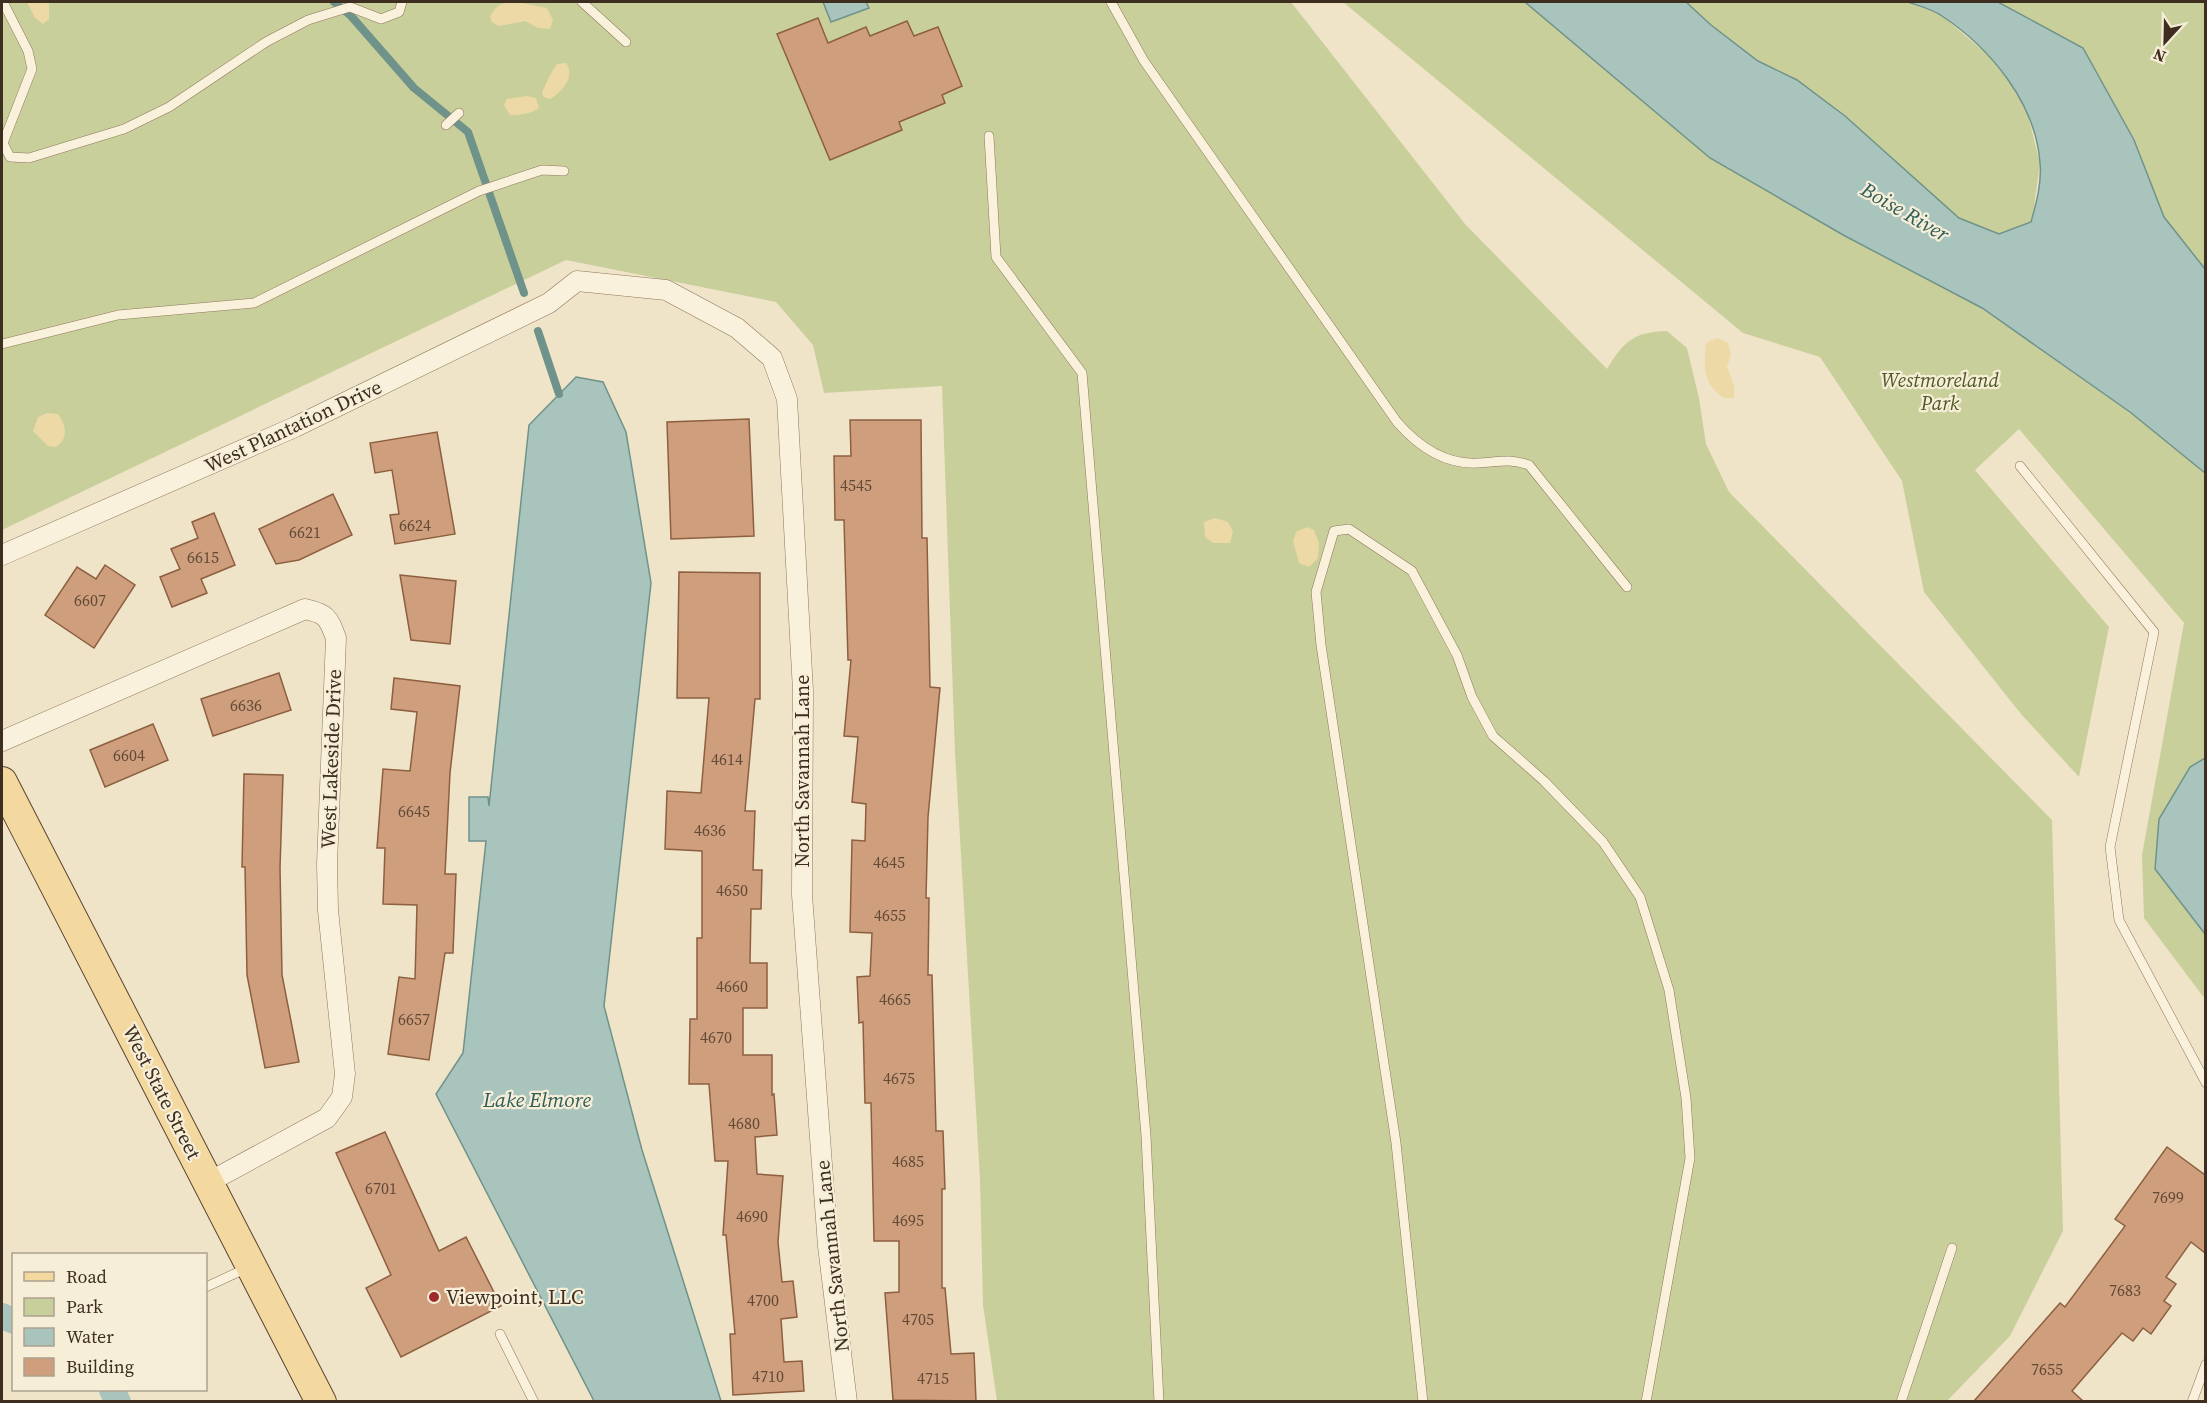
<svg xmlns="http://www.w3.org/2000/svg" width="2207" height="1403" font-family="'Source Serif 4',serif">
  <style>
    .green { fill: #c9cf9b }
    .sand { fill: #ecd9a5 }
    .water { fill: #a9c4bc; stroke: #6f938a; stroke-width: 1.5 }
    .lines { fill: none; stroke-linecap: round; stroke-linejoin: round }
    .stream { stroke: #6f938a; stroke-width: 8 }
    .canal { stroke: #a9c4bc; stroke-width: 26 }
    .building { fill: #cf9f7d; stroke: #8d5f41; stroke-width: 1.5 }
    .lane-casing { stroke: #8d765c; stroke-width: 10 }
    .street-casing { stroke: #8d765c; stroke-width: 21 }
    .primary-casing { stroke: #5b4430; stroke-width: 32 }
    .lane { stroke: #faf1dc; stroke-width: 9 }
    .street { stroke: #faf1dc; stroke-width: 20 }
    .primary { stroke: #f3d9a0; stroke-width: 30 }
    .poi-dot { fill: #9e2a2b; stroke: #f7eed8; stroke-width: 2 }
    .labels { text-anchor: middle; stroke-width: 4.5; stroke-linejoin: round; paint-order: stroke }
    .number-label { font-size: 16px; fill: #624a37 }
    .park-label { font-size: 20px; font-style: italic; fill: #4d5a26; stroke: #f7eed8 }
    .street-label { font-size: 20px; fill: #3d2e20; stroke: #f7eed8 }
    .poi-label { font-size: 20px; fill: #3d2e20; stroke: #f7eed8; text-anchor: start }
    .water-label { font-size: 21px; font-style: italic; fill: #2f5d5a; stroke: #f7eed8 }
  </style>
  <rect width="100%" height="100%" fill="#f0e4c8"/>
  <!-- green -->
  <g class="green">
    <path d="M2,2H1291L1465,224L1607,369C1624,341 1634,332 1667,331L1687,348L1699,398L1706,444L1729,492L2052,820L2063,1231L2010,1336L1947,1401H997L983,1305L980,1179L955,753L942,386L824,393L813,345L776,302L566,260L2,530Z"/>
    <path d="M1343,2H1525L1581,49L1844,236L1978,306L2130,412L2205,473V999L2144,918L2142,855L2184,623L2019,429L1975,470L2109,627L2079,777L2021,714L1924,592L1902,481L1820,357L1743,333Z"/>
    <path d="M1686,2H1908L1941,15L1994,60L2026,107L2040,163L2032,222L1999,234L1959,218L1797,80L1758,61L1711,25Z"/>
    <path d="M1998,2H2205V269L2164,217L2134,140L2083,48Z"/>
  </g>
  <!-- sand -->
  <g class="sand">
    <path d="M27,2H49V19L43,24L35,18Z"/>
    <path d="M517,2L547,8L553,20L550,29L538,28L525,21L499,26L492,22L490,17C496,4 504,2 517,2Z"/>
    <path d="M566,63C576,76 562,92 550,99L544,97L542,93C545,85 552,70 557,64Z"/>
    <path d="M527,96L536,98L539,108C530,114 521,115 510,115L504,105L507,99Z"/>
    <path d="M1717,338L1728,343L1731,355L1727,367L1734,385V398H1724C1702,383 1704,368 1706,343Z"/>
    <path d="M47,413L58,414C66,426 69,438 56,447L48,446L33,431L38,417Z"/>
    <path d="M1215,518L1228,522L1233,532L1230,543H1213L1205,537L1204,522Z"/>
    <path d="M1307,527L1314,530L1319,543L1318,558L1309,567L1299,563L1293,541L1296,532Z"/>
  </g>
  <!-- water -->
  <g class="water">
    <path d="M823,2H866L869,8L831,22Z"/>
    <path d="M1525,2H1686L1711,25L1758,61L1797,80L1845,116L1959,218L1999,234L2031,222C2036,204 2042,183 2040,163C2036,103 1990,48 1942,16C1932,9 1919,6 1908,2H1998L2083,48L2134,140L2164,217L2205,269V473L2130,412L1982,308L1845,236L1710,158Z"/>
    <path d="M576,377L603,382L626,432L651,583L604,1006L642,1150L721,1401H594L436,1094L463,1053L486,841H469V797H488L489,806L529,425Z"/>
    <path d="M2205,758V934L2155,869L2159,819L2190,767Z"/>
  </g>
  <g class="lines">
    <!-- stream -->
    <g class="stream">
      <path d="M334,2L351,16L414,88L468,132L524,293"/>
      <path d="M538,331L559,394"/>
    </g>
    <!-- canal -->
    <g class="canal">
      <path d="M2,1316L14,1321"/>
      <path d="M112,1390L118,1402"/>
    </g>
  </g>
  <!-- building -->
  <g class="building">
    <path d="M818,18L828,43L866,27L870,36L907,21L914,36L938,27L962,86L942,95L945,103L899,122L902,130L830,160L777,34Z"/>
    <path d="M749,419L754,536L671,539L667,422Z"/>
    <path d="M850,420H921L922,538H927L930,687L940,688L928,817L926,898H929L928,975H932L936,1131H943L945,1189H942V1288H945L951,1354L974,1353L976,1401L893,1400L885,1293L899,1292V1241H874L871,1103H865L863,1022L859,1023L857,977L870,976L872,933L850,932L852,840L865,841L866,804L852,802L858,737L844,736L851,660H848L844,520H835L834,456H851Z"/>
    <path d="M437,432L455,534L395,544L390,515L399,514L392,470L375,473L370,443Z"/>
    <path d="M333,494L352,535L299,560L276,564L259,529Z"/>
    <path d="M214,513L235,565L201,579L207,593L172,607L160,577L180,569L171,549L198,538L192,522Z"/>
    <path d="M105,565L135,585L94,648L45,615L77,567L96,579Z"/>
    <path d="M679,572L760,573V699H755L745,811H755L753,870H762L761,909H751L750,963H767V1008H743V1055H772V1095L774,1094L777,1135L755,1137L757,1174L783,1176L778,1242L782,1282L793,1281L797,1317L781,1319L784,1362L802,1361L804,1391L733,1395L730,1334H735L726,1235H723L728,1161H715L709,1084H689L690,1019H697V938H702V851L665,849L667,791L701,793L709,698H677Z"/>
    <path d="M400,575L456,581L450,644L411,640Z"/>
    <path d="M279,673L291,710L213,736L201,699Z"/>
    <path d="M394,678L460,686L450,773L445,874H456L453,953H445L429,1060L388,1054L399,977L415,979L417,905L383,904L385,848H377L383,769L410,771L417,712L391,709Z"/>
    <path d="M153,724L168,760L105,787L90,750Z"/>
    <path d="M244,774L283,775L280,868L282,975L299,1062L265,1068L247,975L245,867H242Z"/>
    <path d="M385,1132L439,1251L466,1237L501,1306L401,1357L366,1288L391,1275L336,1153Z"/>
    <path d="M2167,1147L2205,1175V1253L2191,1242L2166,1277L2176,1284L2164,1301L2171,1306L2151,1334L2143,1328L2133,1341L2122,1333L2072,1391L2083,1401H1974L2060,1303L2065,1307L2125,1226L2115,1219Z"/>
  </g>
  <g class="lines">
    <defs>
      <g id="lane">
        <path d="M3,2L28,51L32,69L3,143L10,157L29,158L124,129L169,107L266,42L308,20L350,7L381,19L399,12L402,2"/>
        <path d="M582,2L626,42"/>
        <path d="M1111,2L1144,61L1397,422C1418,446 1444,465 1478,463C1499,462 1508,458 1529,465L1627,587"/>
        <path d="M446,125L459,113"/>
        <path d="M989,136L996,257L1082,373L1146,1136L1159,1402"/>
        <path d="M2,344L118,315L254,303L479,191L542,170L564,171"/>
        <path d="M2020,466L2154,632L2110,847L2119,920L2206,1083"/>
        <path d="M206,1287L247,1268"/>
        <path d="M500,1334L534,1402"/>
        <path d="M1423,1402L1396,1143L1321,645L1316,592L1334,531L1349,529L1412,571L1457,655L1472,697L1493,736L1544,781L1603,842L1640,897L1669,990L1686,1098L1690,1158L1646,1402"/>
        <path d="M1901,1402L1952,1248"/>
        <path d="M2192,1402L2206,1364"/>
      </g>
      <g id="street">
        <path d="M2,555L295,427L549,303L577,281L666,290L737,328L772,358L787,399L803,691L802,895L828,1246L847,1402"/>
        <path d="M2,741L305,609C327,614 328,617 336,638L327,864L328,910L345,1074L342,1097L327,1118L209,1182"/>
      </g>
      <path id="primary" d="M2,782L321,1402"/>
    </defs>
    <!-- lane casing -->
    <use href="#lane" class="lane-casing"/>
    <!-- street casing -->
    <use href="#street" class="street-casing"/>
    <!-- primary casing -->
    <use href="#primary" class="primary-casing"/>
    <!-- lane -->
    <use href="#lane" class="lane"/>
    <!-- street -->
    <use href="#street" class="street"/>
    <!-- primary -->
    <use href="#primary" class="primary"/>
  </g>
  <!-- markers -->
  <circle class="poi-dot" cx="434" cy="1297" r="6"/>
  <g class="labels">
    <!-- number labels -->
    <g class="number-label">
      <text x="856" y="491">4545</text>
      <text x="415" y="531">6624</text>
      <text x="305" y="538">6621</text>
      <text x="203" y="563">6615</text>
      <text x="90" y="606">6607</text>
      <text x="246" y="711">6636</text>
      <text x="129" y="761">6604</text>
      <text x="727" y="765">4614</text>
      <text x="414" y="817">6645</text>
      <text x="710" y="836">4636</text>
      <text x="889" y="868">4645</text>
      <text x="732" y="896">4650</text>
      <text x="890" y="921">4655</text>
      <text x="732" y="992">4660</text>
      <text x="895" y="1005">4665</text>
      <text x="414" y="1025">6657</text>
      <text x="716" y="1043">4670</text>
      <text x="899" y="1084">4675</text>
      <text x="744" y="1129">4680</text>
      <text x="908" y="1167">4685</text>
      <text x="381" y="1194">6701</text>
      <text x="2168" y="1203">7699</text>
      <text x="752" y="1222">4690</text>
      <text x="908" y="1226">4695</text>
      <text x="2125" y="1296">7683</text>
      <text x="763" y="1306">4700</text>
      <text x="918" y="1325">4705</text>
      <text x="2047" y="1375">7655</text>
      <text x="768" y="1382">4710</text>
      <text x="933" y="1384">4715</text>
    </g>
    <!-- park labels -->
    <g class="park-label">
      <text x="1940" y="387">Westmoreland<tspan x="1940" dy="23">Park</tspan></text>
    </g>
    <!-- street labels -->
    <g class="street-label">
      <text transform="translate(293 426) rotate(-25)" y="7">West Plantation Drive</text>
      <text transform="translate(331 759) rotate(-88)" y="7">West Lakeside Drive</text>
      <text transform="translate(802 771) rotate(-90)" y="7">North Savannah Lane</text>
      <text transform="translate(162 1092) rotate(63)" y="7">West State Street</text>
      <text transform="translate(832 1256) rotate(-96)" y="7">North Savannah Lane</text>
    </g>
    <!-- poi labels -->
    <g class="poi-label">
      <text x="446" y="1304">Viewpoint, LLC</text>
    </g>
    <!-- water labels -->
    <g class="water-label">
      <text transform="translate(1905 212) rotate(30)" y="7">Boise River</text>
      <text x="537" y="1107">Lake Elmore</text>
    </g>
  </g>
  <!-- border -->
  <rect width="2207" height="1403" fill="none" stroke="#3d2e20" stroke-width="6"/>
  <!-- legend -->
  <rect x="12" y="1253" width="195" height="138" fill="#f7eed8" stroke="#ada18e" stroke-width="1.5"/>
  <rect x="24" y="1272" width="30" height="9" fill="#f3d9a0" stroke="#ada18e" stroke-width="1.5"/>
  <text x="66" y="1283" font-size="18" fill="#3d2e20">Road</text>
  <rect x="24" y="1298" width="30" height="18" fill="#c9cf9b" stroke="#ada18e" stroke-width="1.5"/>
  <text x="66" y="1313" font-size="18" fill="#3d2e20">Park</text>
  <rect x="24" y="1328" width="30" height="18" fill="#a9c4bc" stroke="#ada18e" stroke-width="1.5"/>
  <text x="66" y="1343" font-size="18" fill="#3d2e20">Water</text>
  <rect x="24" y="1358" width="30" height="18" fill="#cf9f7d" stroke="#ada18e" stroke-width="1.5"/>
  <text x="66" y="1373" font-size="18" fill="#3d2e20">Building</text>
  <!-- north arrow -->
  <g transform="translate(2165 42) rotate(202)" stroke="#f7eed8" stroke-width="4.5" paint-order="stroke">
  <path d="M0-4.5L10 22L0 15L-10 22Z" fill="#3d2e20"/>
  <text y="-9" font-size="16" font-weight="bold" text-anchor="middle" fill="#3d2e20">N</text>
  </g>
</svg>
